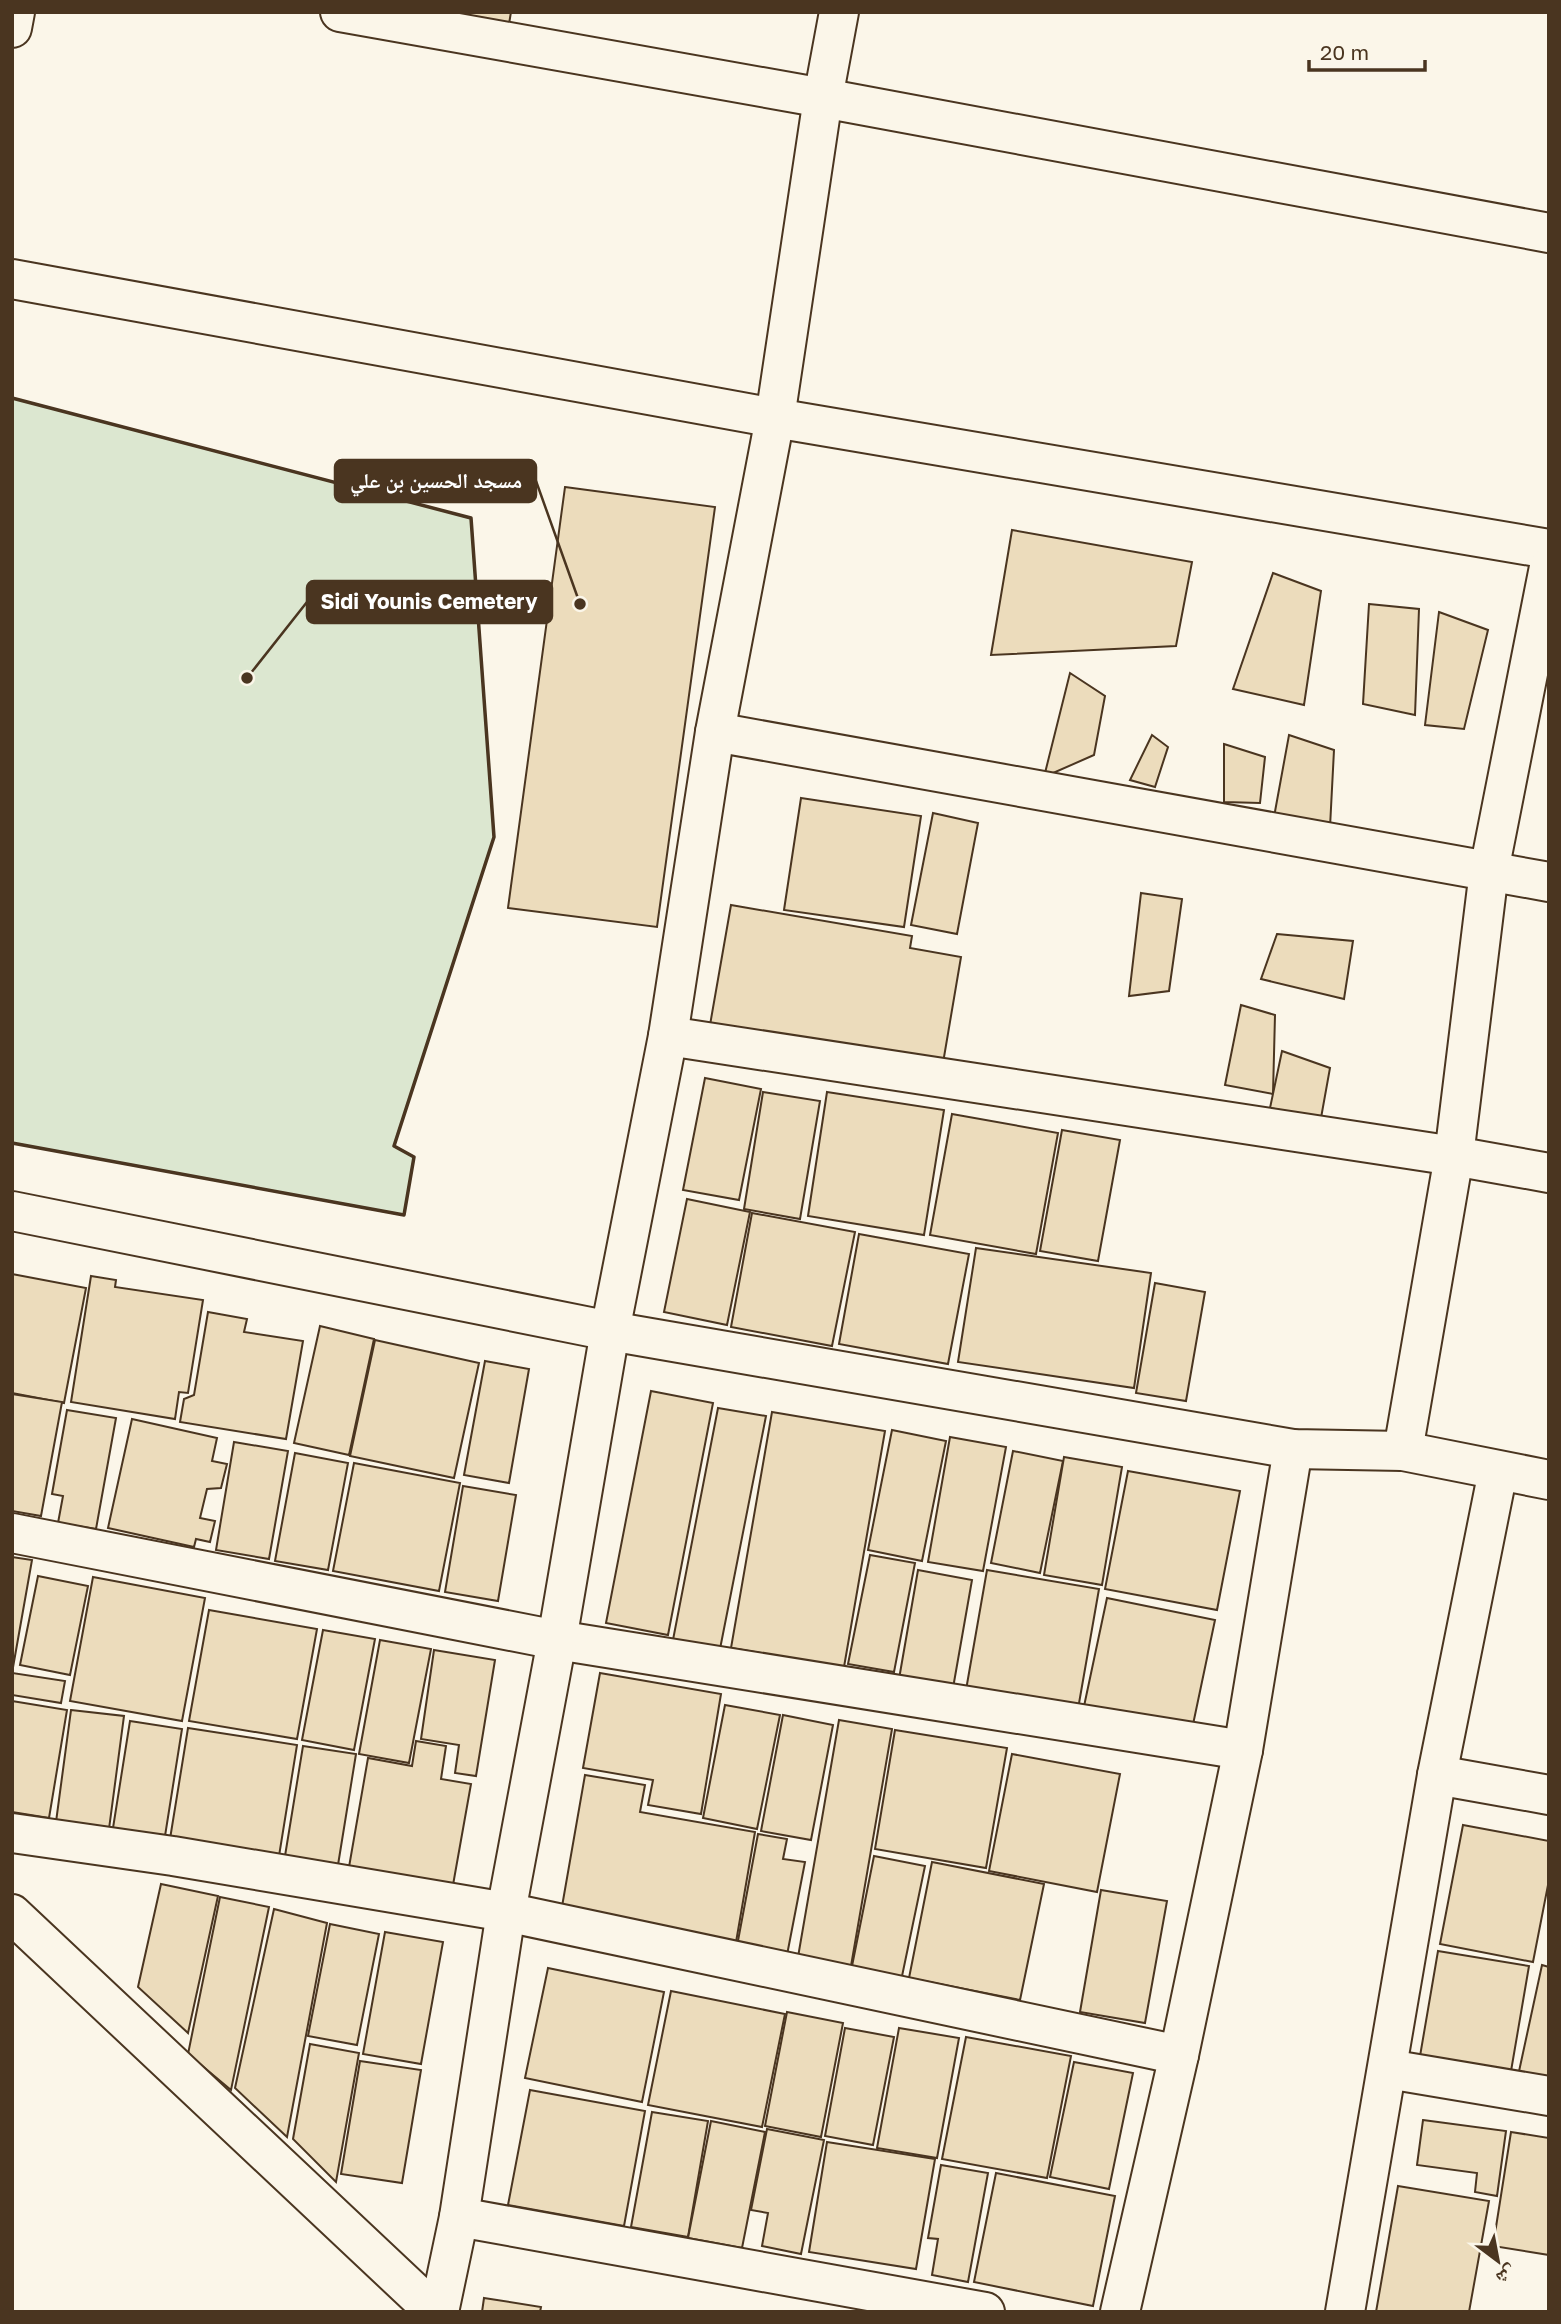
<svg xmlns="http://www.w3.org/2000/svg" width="1561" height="2324" font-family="'Golos Text','Noto Naskh Arabic',sans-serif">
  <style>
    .green { fill: #dce7d0; stroke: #887966; stroke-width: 2 }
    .building { fill: #ecdcbc; stroke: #4a3520; stroke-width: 2 }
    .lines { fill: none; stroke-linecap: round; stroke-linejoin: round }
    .minor-casing { stroke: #4a3520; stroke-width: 42 }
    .minor { stroke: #fbf6e9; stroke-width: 38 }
    .wall { stroke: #4a3520; stroke-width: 3.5 }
    .leader { fill: none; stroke: #4a3520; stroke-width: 2.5 }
    .callout-dot { fill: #4a3520; stroke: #fbf6e9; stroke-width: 2.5 }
    .callout { fill: #4a3520; stroke: #4a3520; stroke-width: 2.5 }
    .callout-label { font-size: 21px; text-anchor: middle; font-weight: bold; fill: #fff }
  </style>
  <rect width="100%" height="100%" fill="#fbf6e9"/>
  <!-- green -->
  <path class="green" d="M12,398L471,518L494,837L394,1146L414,1157L404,1215L12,1143Z"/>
  <!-- building -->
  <g class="building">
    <path d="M458,12H511L509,24L458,16Z"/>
    <path d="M565,487L715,507L657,927L508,908Z"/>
    <path d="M1012,530L1192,562L1176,646L991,655Z"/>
    <path d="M1273,573L1321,591L1304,705L1233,689Z"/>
    <path d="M1369,604L1419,609L1415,715L1363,704Z"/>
    <path d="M1439,612L1488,630L1464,729L1425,725Z"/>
    <path d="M1070,673L1105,696L1094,755L1044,777Z"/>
    <path d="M1152,735L1168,747L1155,787L1130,780Z"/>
    <path d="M1289,735L1334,750L1330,827L1274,817Z"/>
    <path d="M1224,744L1265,757L1260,803L1224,802Z"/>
    <path d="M801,798L921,816L904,927L784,910Z"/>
    <path d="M933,813L978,823L957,934L911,925Z"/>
    <path d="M1141,893L1182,899L1169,991L1129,996Z"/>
    <path d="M731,905L912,936L910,948L961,957L943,1063L710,1025Z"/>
    <path d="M1277,934L1353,941L1344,999L1261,979Z"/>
    <path d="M1241,1005L1275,1015L1273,1094L1225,1085Z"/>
    <path d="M1282,1051L1330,1068L1321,1118L1270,1108Z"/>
    <path d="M705,1078L761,1089L739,1200L683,1190Z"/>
    <path d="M763,1092L820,1101L800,1219L744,1209Z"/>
    <path d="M827,1092L944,1110L924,1235L808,1216Z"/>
    <path d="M952,1114L1058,1133L1036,1254L930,1235Z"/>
    <path d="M1062,1130L1120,1140L1098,1261L1040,1251Z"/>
    <path d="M687,1199L750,1212L727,1325L664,1312Z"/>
    <path d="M752,1213L855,1232L832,1346L731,1327Z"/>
    <path d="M859,1234L969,1254L948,1364L839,1344Z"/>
    <path d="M976,1248L1151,1273L1134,1388L958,1362Z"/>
    <path d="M12,1274L86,1288L64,1403L12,1393Z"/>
    <path d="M91,1276L116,1280L115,1287L203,1300L188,1393L179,1392L175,1419L71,1402Z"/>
    <path d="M1155,1283L1205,1292L1186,1401L1136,1393Z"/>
    <path d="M208,1312L247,1319L244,1332L303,1341L286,1439L180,1422L184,1399L194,1395Z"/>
    <path d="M320,1326L374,1339L349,1455L294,1443Z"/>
    <path d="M375,1340L479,1363L454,1478L350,1456Z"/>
    <path d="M485,1361L529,1369L509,1483L464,1475Z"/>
    <path d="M651,1391L713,1403L668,1635L606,1623Z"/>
    <path d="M12,1394L62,1402L41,1516L12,1511Z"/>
    <path d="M718,1408L766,1416L719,1654L672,1645Z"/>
    <path d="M67,1410L116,1418L96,1529L58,1523L63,1496L52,1494Z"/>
    <path d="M772,1412L885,1431L844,1667L731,1648Z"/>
    <path d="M132,1419L217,1438L212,1461L227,1464L221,1488L207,1489L200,1518L215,1521L210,1542L196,1539L194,1547L108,1528Z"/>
    <path d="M892,1430L946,1441L922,1561L868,1550Z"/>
    <path d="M950,1437L1006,1447L983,1571L928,1562Z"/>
    <path d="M234,1442L288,1451L269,1559L216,1550Z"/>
    <path d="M1013,1451L1063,1461L1040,1573L991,1563Z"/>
    <path d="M295,1453L348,1463L328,1570L275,1561Z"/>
    <path d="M1064,1457L1122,1467L1102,1585L1044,1575Z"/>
    <path d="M354,1463L460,1483L439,1591L333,1571Z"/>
    <path d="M1128,1471L1240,1491L1217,1610L1105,1589Z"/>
    <path d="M463,1486L516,1495L498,1601L445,1592Z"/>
    <path d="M870,1555L915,1563L894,1672L848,1664Z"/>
    <path d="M12,1557L32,1560L12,1673L65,1681L61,1703L12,1695Z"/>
    <path d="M918,1570L972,1580L953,1688L899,1679Z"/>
    <path d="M987,1570L1099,1589L1078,1709L966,1690Z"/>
    <path d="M38,1576L88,1586L70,1675L20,1665Z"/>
    <path d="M93,1577L205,1598L182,1721L70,1701Z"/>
    <path d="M1107,1598L1215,1620L1191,1734L1083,1711Z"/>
    <path d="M209,1610L317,1629L297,1739L189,1721Z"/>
    <path d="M323,1630L375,1639L354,1750L302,1740Z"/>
    <path d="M380,1640L431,1649L409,1763L359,1754Z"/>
    <path d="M434,1650L495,1660L476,1776L455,1773L459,1745L421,1739Z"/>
    <path d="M600,1673L721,1694L701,1814L648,1805L653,1780L583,1768Z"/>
    <path d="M12,1701L67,1710L49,1818L12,1812Z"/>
    <path d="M725,1705L780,1715L757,1829L703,1818Z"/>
    <path d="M71,1710L124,1716L109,1829L56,1822Z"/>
    <path d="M783,1715L833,1725L811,1840L761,1831Z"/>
    <path d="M839,1720L892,1729L851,1966L798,1957Z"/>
    <path d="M130,1721L182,1729L165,1836L113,1828Z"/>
    <path d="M188,1728L297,1745L279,1856L170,1839Z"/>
    <path d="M895,1730L1007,1748L986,1868L875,1849Z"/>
    <path d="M416,1741L446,1746L441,1779L471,1784L453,1885L349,1867L368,1758L412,1766Z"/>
    <path d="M303,1746L356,1754L338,1865L285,1856Z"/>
    <path d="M1012,1754L1120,1774L1097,1892L989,1871Z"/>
    <path d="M585,1775L645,1785L640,1812L755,1832L735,1948L560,1918Z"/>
    <path d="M1463,1825L1549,1841V1880L1533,1962L1440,1944Z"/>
    <path d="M758,1834L787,1839L783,1859L805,1862L787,1955L737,1946Z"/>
    <path d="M874,1856L925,1866L901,1981L851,1971Z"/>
    <path d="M932,1862L1044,1884L1020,2000L909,1978Z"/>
    <path d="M161,1884L218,1896L188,2033L138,1987Z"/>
    <path d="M1101,1890L1167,1901L1145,2023L1080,2012Z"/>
    <path d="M220,1897L269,1907L231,2090L188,2054Z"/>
    <path d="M274,1909L327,1923L287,2137L235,2088Z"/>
    <path d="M330,1924L379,1934L357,2045L308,2036Z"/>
    <path d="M385,1932L443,1942L421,2064L363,2054Z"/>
    <path d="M1438,1951L1529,1966L1510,2077L1419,2062Z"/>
    <path d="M1542,1965L1549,1967V2082L1518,2076Z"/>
    <path d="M548,1968L664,1992L642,2102L525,2078Z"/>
    <path d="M671,1991L785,2014L762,2127L648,2105Z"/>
    <path d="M787,2012L843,2023L821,2137L765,2126Z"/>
    <path d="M845,2028L894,2037L873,2145L825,2136Z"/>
    <path d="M899,2028L959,2038L937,2158L877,2148Z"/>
    <path d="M966,2037L1071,2056L1047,2178L942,2159Z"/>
    <path d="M310,2044L359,2053L336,2182L293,2139Z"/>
    <path d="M360,2061L421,2070L402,2183L341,2174Z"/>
    <path d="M1074,2062L1133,2073L1109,2189L1050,2177Z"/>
    <path d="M530,2090L645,2111L624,2226L508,2205Z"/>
    <path d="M652,2112L708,2121L688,2237L631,2227Z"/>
    <path d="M1423,2120L1506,2131L1497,2196L1475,2192L1477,2173L1417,2165Z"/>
    <path d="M711,2121L765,2132L742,2248L688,2238Z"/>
    <path d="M767,2129L824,2140L801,2254L762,2246L768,2213L751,2210Z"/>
    <path d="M1511,2132L1549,2138V2255L1493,2246Z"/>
    <path d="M827,2142L935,2159L916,2269L809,2252Z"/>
    <path d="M941,2165L988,2173L968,2282L932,2275L938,2239L928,2238Z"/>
    <path d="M996,2173L1115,2196L1093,2306L974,2282Z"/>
    <path d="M1398,2186L1489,2201L1469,2312H1376Z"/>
    <path d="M484,2298L541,2307L540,2312H482Z"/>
  </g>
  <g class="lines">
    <defs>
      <g id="minor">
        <path d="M340,12L823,98L1549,233"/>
        <path d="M12,28L15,12"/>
        <path d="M12,279L775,418L1549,549"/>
        <path d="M715,732L1549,882"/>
        <path d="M668,1036L1454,1156L1549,1173"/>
        <path d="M12,1211L610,1331L1293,1449L1403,1451L1549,1480"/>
        <path d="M1403,1451L1454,1156L1489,871L1549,567"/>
        <path d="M12,1533L557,1640L1243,1750"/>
        <path d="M1437,1775L1549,1795"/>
        <path d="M12,1833L173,1856L506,1912L1179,2055"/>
        <path d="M12,1914L435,2312"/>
        <path d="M1388,2069L1549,2096"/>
        <path d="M459,2217L985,2312"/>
        <path d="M439,2312L459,2217L506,1912L557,1640L610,1331L668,1036L715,732L775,418L823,98L839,12"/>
        <path d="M1120,2312L1179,2055L1243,1750L1293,1449"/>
        <path d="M1345,2312L1437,1775L1498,1471"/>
      </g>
    </defs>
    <!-- minor casing -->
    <use href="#minor" class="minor-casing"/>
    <!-- minor -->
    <use href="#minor" class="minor"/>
    <!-- wall -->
    <path class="wall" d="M12,398L471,518L494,837L394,1146L414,1157L404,1215L12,1143"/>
  </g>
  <!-- callouts -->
  <path class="leader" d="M580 604L536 481M247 678L307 602"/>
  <g class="callout-dot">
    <circle cx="580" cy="604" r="7"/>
    <circle cx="247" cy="678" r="7"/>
  </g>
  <g class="callout">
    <rect x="335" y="460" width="201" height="42" rx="7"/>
    <rect x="307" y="581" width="245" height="42" rx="7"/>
  </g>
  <g class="callout-label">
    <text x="436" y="488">مسجد الحسين بن علي</text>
    <text x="429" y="609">Sidi Younis Cemetery</text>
  </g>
  <!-- border -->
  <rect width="1561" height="2324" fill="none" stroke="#4a3520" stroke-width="28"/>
  <!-- north arrow -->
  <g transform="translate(1498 2261) rotate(148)" stroke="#fbf6e9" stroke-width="5" paint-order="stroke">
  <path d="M0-5L12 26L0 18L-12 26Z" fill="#4a3520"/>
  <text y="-10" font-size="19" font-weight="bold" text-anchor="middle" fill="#4a3520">ش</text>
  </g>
  <!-- scale -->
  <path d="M1309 60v10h116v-10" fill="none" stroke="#4a3520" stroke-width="3.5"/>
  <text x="1320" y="60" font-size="21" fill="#4a3520" stroke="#fbf6e9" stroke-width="5" paint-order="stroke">20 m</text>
</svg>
